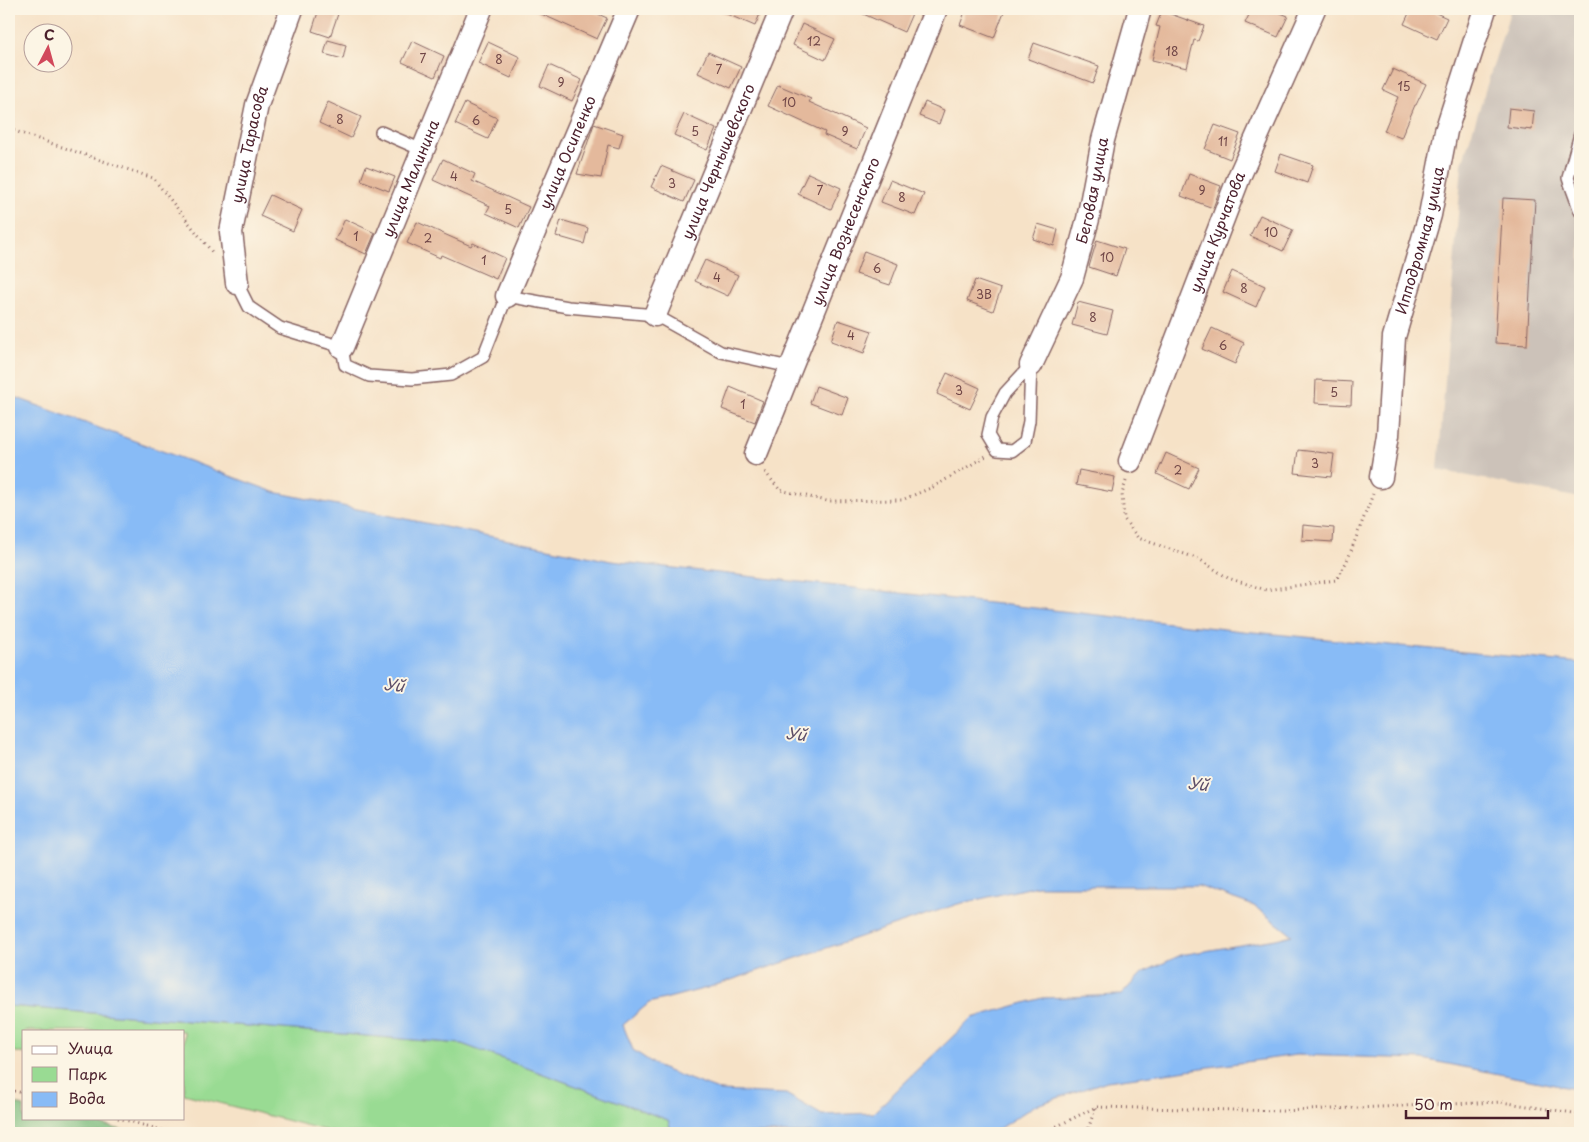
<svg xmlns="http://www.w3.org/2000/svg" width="1589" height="1142" font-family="'Playpen Sans',sans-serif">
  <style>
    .industrial { fill: #ccc2b9 }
    .green { fill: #99db93; stroke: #727d5f }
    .forest { fill: #7abb7d; stroke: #626d54 }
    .water { fill: #88bbf6; stroke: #696d90; fill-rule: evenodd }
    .building { fill: #e4b99c }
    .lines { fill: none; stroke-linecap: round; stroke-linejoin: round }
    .service-casing { stroke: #866362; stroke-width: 14 }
    .minor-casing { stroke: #866362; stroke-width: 25 }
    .path { stroke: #866362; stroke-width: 3; stroke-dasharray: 1 4; stroke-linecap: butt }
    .service { stroke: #fff; stroke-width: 11 }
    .minor { stroke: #fff; stroke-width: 22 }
    .labels { text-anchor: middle; stroke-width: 4; stroke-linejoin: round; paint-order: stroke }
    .number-label { font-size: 12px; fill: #704647 }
    .street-label { font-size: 15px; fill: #4a1f2b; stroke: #fcf5e5 }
    .water-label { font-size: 16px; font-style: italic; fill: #5d4e68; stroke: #fcf5e5 }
  </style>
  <rect width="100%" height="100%" fill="#fcf5e5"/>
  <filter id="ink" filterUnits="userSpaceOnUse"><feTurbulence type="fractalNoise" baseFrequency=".02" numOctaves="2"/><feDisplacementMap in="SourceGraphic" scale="10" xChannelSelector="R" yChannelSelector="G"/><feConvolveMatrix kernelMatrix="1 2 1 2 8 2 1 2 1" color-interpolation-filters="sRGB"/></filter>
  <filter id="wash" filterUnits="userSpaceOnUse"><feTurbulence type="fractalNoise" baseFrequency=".0096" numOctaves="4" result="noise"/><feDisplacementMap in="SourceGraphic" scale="20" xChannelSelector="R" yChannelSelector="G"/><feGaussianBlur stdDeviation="1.12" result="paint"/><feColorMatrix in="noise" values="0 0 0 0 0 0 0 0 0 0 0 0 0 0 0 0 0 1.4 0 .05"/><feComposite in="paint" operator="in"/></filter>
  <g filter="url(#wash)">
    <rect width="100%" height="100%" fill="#f6e2c7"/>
    <!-- industrial -->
    <path class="industrial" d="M1511,9H1580V498L1438,470L1462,164Z"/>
    <!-- green -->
    <path class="green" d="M9,1006L462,1044L668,1120L672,1133H336L184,1094V1031H24V1054L9,1050Z"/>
    <!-- forest -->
    <path class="forest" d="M9,1103L24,1106V1118H74L135,1133H9Z"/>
    <!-- water -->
    <path class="water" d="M9,395L274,492L611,561L1242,631L1580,663V1090L1423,1059L1297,1055L1107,1081L1034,1106L992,1133H672L668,1120L462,1044L9,1006ZM1037,886H1198L1254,906L1292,935L1276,939L1181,955L1142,973L1121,995L1042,998L972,1018L873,1113L822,1115L786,1094L721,1091L660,1068L633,1050L623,1025L649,1003L707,988L958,904Z"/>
    <g id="blocks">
      <!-- building -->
      <g class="building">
        <path d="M319,9L338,14L330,37L312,31Z"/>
        <path d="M530,9H587L607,18L597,39Z"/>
        <path d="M715,9H762L755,26Z"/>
        <path d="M852,9H914L904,32Z"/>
        <path d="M966,9H1005L994,38L960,25Z"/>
        <path d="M1252,9H1271L1288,16L1278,37L1245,23Z"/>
        <path d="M1411,9H1427L1447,18L1437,39L1404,24Z"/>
        <path d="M1162,11L1204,26L1198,41L1194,40L1187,68L1152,60L1160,27L1156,26Z"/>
        <path d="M802,24L835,39L825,60L793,45Z"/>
        <path d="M328,40L346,45L343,59L324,54Z"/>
        <path d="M412,41L444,56L435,77L402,62Z"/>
        <path d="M488,42L520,57L511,78L478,63Z"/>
        <path d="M1034,43L1099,66L1093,83L1028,59Z"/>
        <path d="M708,52L741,67L731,88L698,73Z"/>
        <path d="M549,65L582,80L572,101L540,86Z"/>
        <path d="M1393,69L1426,84L1416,105H1415L1401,138L1384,131L1398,97L1383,90Z"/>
        <path d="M778,85L811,99L809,102L866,128L857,149L824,135L825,132L768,106Z"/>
        <path d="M328,102L361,117L351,138L319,123Z"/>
        <path d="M925,102L944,110L939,124L919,116Z"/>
        <path d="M465,103L497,118L488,139L455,124Z"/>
        <path d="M1509,108L1534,111L1532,130L1507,127Z"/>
        <path d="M684,114L716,129L707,150L674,135Z"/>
        <path d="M594,124L623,134L619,148L608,145L601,178L577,174Z"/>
        <path d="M1215,125L1240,134L1230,159L1205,149Z"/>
        <path d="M1281,154L1313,165L1307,183L1275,171Z"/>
        <path d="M443,159L475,174L472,181L529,207L519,228L486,213L490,206L433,180Z"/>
        <path d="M366,166L395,177L389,191L361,180Z"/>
        <path d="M661,166L694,180L684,202L651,187Z"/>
        <path d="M808,173L841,188L831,209L798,194Z"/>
        <path d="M1189,174L1221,186L1213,208L1181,196Z"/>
        <path d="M890,180L924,194L915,215L881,202Z"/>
        <path d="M270,195L302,210L293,231L260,216Z"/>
        <path d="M1503,198L1535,200L1527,345L1495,343Z"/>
        <path d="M1260,215L1293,230L1283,251L1250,236Z"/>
        <path d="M345,219L375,233L366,254L335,240Z"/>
        <path d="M561,220L588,228L584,244L556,236Z"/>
        <path d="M417,222L471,246L473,243L505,258L496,279L441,255L440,258L407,243Z"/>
        <path d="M1038,224L1058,230L1054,246L1033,239Z"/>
        <path d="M1097,240L1125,249L1116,276L1089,267Z"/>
        <path d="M864,251L898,264L890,285L856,274Z"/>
        <path d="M705,260L738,275L728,296L695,281Z"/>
        <path d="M1232,271L1265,286L1256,307L1223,292Z"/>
        <path d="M975,280L1001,289L993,311L967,301Z"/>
        <path d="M1078,302L1113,311L1107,334L1072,325Z"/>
        <path d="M838,320L872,331L864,353L831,341Z"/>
        <path d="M1212,328L1244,343L1235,364L1202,349Z"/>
        <path d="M947,373L980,388L970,409L937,394Z"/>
        <path d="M1316,380L1352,382L1351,405L1315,403Z"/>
        <path d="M816,386L848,398L842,415L810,403Z"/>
        <path d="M730,387L763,401L755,422L722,409Z"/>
        <path d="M1298,450L1334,454L1331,477L1295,473Z"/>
        <path d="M1166,453L1199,468L1189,489L1157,474Z"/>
        <path d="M1079,470L1115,477L1112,492L1076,485Z"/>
        <path d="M1303,525L1334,528L1333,542L1302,540Z"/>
      </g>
    </g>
  </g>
  <g filter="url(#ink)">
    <use href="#blocks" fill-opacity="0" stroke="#866362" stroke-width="1"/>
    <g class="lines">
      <defs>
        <g id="service">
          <path d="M381,132L422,150"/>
          <path d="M1580,134L1568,178L1580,211"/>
          <path d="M237,283L249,307L280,328L342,347L345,365L369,376L412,379L451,375L483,357L507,296L568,307L655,315L721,352L790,367"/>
          <path d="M1031,365L1029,421L1025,441L1012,451L997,450L988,435L992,417L1005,393Z"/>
        </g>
        <g id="minor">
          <path id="s1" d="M237,283L231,232L257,105L292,9"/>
          <path id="s2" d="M507,296L629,9"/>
          <path id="s3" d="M655,315L782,9"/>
          <path id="s4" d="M342,347L481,9"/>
          <path id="s5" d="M1031,365L1072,278L1088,219L1103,140L1140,9"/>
          <path id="s6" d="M756,454L936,9"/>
          <path id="s7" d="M1130,461L1239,177L1314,9"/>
          <path id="s8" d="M1381,477L1388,435L1394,337L1430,215L1446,131L1485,9"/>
        </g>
      </defs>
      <!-- service casing -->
      <use href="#service" class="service-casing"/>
      <!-- minor casing -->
      <use href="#minor" class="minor-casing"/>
      <!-- path -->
      <g class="path">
        <path d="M9,129L153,178L212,252"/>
        <path d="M765,472L780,490L827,501L902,500L933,487L986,456"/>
        <path d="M1126,481L1122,494L1124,519L1138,538L1199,559L1228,578L1266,590L1336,580L1347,561L1373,494"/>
        <path d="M9,1090L24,1093"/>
        <path d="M118,1118L172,1133"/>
        <path d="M1043,1133L1096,1107L1282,1111L1501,1102L1580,1114"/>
        <path d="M1087,1133L1095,1108"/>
      </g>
      <!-- service -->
      <use href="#service" class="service"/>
      <!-- minor -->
      <use href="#minor" class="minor"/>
    </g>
  </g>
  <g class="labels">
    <!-- number labels -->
    <g class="number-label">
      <text x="814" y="46">12</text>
      <text x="1172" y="56">18</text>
      <text x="423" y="63">7</text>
      <text x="499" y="64">8</text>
      <text x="719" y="74">7</text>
      <text x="561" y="87">9</text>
      <text x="1404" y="91">15</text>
      <text x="789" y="107">10</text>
      <text x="340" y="124">8</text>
      <text x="476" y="125">6</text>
      <text x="695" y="136">5</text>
      <text x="845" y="136">9</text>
      <text x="1223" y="146">11</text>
      <text x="454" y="181">4</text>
      <text x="672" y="188">3</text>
      <text x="820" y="195">7</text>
      <text x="1202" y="195">9</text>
      <text x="902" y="202">8</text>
      <text x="508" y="214">5</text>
      <text x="1271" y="237">10</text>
      <text x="356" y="241">1</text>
      <text x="428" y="243">2</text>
      <text x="1107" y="262">10</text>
      <text x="484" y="265">1</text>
      <text x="877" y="273">6</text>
      <text x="717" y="282">4</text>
      <text x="1244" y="293">8</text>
      <text x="984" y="299">3В</text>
      <text x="1093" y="322">8</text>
      <text x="851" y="340">4</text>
      <text x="1223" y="350">6</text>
      <text x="959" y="395">3</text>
      <text x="1334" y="397">5</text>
      <text x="743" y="409">1</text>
      <text x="1315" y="468">3</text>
      <text x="1178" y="475">2</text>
    </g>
    <!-- street labels -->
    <g class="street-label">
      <text dy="5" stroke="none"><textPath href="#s1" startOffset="141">улица Тарасова</textPath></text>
      <text dy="5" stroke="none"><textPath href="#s2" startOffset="156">улица Осипенко</textPath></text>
      <text dy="5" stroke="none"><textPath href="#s3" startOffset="166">улица Чернышевского</textPath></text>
      <text dy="5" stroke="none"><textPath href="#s4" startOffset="182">улица Малинина</textPath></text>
      <text dy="5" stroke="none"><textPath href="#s5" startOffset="186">Беговая улица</textPath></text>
      <text dy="5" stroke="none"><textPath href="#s6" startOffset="240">улица Вознесенского</textPath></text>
      <text dy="5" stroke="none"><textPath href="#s7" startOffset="245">улица Курчатова</textPath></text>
      <text dy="5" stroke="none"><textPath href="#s8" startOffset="241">Ипподромная улица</textPath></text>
    </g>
    <!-- water labels -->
    <g class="water-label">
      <text transform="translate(394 685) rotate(7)" y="6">Уй</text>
      <text transform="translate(796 734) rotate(7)" y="6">Уй</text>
      <text transform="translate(1198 784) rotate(7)" y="6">Уй</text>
    </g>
  </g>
  <!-- margin -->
  <rect width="1589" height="1142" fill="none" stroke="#fcf5e5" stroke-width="30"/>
  <!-- legend -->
  <rect x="22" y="1030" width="162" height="90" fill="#fcf5e5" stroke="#b59f9b"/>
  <rect x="32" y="1046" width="25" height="8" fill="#ffffff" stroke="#b59f9b"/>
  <text x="68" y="1054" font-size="15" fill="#4a1f2b">Улица</text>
  <rect x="32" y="1067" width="25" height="15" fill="#99db93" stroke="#b59f9b"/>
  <text x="68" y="1080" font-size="15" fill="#4a1f2b">Парк</text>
  <rect x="32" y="1092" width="25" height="15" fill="#88bbf6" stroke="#b59f9b"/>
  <text x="68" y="1104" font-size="15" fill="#4a1f2b">Вода</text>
  <!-- north arrow -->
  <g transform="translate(48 48) rotate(6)"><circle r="24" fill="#fcf5e5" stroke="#b59f9b"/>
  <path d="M0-4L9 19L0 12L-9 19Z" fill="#d1495b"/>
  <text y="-8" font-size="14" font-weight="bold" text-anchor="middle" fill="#4a1f2b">С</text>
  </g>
  <!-- scale -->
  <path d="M1406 1110v8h142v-8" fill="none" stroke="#4a1f2b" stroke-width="2.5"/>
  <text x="1414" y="1110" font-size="15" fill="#4a1f2b" stroke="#fcf5e5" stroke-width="4" paint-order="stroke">50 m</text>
</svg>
